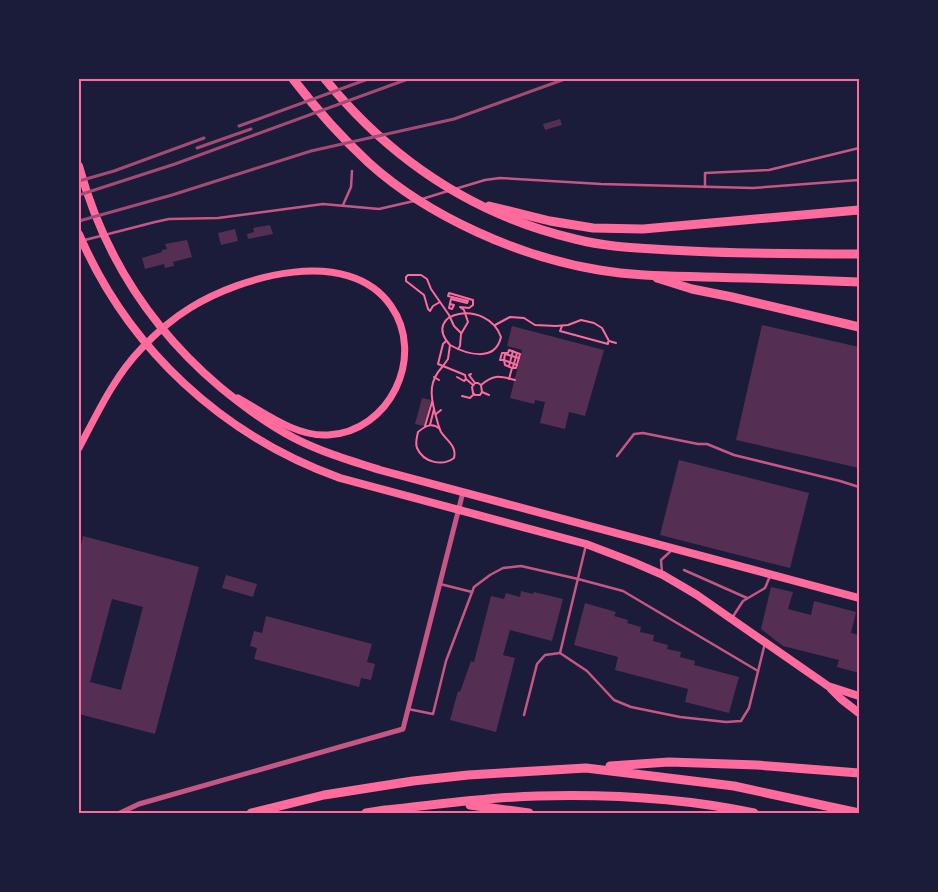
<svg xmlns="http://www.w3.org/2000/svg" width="938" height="892" font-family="Mulish,sans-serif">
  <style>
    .building { fill: #542f53; fill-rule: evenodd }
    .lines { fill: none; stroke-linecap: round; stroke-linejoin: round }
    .path { stroke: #ff6b9d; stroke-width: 2 }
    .service { stroke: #c65784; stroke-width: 2.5 }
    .minor { stroke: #c65784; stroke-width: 5 }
    .secondary { stroke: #ff6b9d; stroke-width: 7 }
    .primary { stroke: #ff6b9d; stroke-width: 8 }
    .motorway { stroke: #ff6b9d; stroke-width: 9 }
    .rail { stroke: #a44b75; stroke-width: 3 }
    .neatline { fill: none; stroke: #ff6b9d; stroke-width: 2 }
  </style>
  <rect width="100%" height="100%" fill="#1b1b3a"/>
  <!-- building -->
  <g class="building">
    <path d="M560,119L562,125L545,130L543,124Z"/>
    <path d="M270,225L273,234L248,239L247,234L254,232L253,228Z"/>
    <path d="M235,229L238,241L221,245L218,233Z"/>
    <path d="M187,240L192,257L173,262L174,266L165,268L164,264L145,269L142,258L162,252V250L167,249L165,244Z"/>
    <path d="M762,325L859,347V468L736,440Z"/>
    <path d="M512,326L604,350L585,416L569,412L565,429L540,423L545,402L535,400L534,404L510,398L522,350L507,346Z"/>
    <path d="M422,398L431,400L424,426L415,424Z"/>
    <path d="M679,460L809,493L790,568L660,535Z"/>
    <path d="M83,536L199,567L155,734L79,714V554ZM112,599L143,607L121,690L90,682Z"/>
    <path d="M226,575L257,584L253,597L222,588Z"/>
    <path d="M771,587L793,592L788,609L811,615L814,601L856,612L851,633L859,635V673L837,667L839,660L783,646L761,629Z"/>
    <path d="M521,591L533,594L534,592L563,599L552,641L510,630L503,655L515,658L496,732L450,720L458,691L460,692L471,661L474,662L491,596L504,599L506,593L520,597Z"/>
    <path d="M585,603L616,612L614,616L628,620L627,623L641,627L640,632L654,635L653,641L668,645L667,649L681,652L680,657L695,661L694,665L739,677L729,713L685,702L688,689L615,670L618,657L574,645Z"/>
    <path d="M266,616L372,644L367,662L375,664L371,680L361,678L359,687L254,659L257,648L250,646L254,631L262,633Z"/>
  </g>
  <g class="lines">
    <!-- path -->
    <g class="path">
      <path d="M440,302L433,306L430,311L428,309L424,295L406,281V277L408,275H421L427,279L431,289L449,315L454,326L461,333"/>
      <path d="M450,304L454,305L452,309L449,308L451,299L467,303L468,301L448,296L449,293L473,300V305L469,308L460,307L464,310L468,322L461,334L460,346L458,349"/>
      <path d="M495,325L510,317L524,318L535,325L556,326L568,325L581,320L594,323L602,328L609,341L616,343"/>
      <path d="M562,326L560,331L608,344V342"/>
      <path d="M446,341L443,344L438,364L443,366L448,359L450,345C466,354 495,363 501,337C487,298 420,312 450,345"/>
      <path d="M517,365L504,360L505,354L519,358"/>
      <path d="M509,366L513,351"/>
      <path d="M513,367L517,353"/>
      <path d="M471,374L469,375L475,383"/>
      <path d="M434,377L439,380"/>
      <path d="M457,377L464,381L466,379L473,385"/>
      <path d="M509,379L512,368H516L520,354L509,350L508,353H502L500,360H504L505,365L512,368"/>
      <path d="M481,385C494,374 499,376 515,380"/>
      <path d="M482,392L480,395H475L473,393L472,387L475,383H478L481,385L482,392L489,395"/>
      <path d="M462,396L470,398L474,394"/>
      <path d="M436,414L441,410"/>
      <path d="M430,425L434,409"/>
      <path d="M425,426L432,402"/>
      <path d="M440,429C432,422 425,426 418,432C417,437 415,443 417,448C423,462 442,467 454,458C457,446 447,441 441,432C438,426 437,419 435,413C430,394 429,381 443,366L465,375L466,379"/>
    </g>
    <!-- service -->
    <g class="service">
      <path d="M705,187V173L769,170L859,148"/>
      <path d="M455,189L485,180L500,178L601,184L753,188L859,180"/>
      <path d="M422,199L448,191"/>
      <path d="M343,205L351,187L352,171"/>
      <path d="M85,240L155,222L169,219L218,218L323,204L379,209L414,201"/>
      <path d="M617,456L634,434L643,433L698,444H707L734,455L840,481L859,487"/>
      <path d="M586,545L560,653L587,671L614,700L631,707L680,717L726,722L741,721L749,708L765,643"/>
      <path d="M684,570L747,598"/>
      <path d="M662,573L661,560L672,550"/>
      <path d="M440,584L472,592"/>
      <path d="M732,618L743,601L765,588L770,576"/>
      <path d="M408,709L433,714L446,661L474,587L490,575L503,568L521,566L578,579L623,591L758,671"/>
      <path d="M524,715L537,664L545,655L560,653"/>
    </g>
    <!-- minor -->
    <path class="minor" d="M120,813L139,804L403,729L463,492"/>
    <!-- secondary -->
    <path class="secondary" d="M79,448C97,414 114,377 141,349C155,334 172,319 190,308C241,276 349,245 391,306C426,356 390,432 328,435C296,437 265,413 238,398"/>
    <!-- primary -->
    <g class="primary">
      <path d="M79,166C103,254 150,328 220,387C243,406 267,424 294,438C321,452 351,461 380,470L859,598"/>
      <path d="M79,234C128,349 223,436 340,478L586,544L633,562L663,575L697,595L828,686L859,696"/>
      <path d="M831,689L841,699L859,713"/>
    </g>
    <!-- motorway -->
    <g class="motorway">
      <path d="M293,79C316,109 341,137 369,163C429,217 520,257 599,270C634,276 669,276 704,277C756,278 808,280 859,282"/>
      <path d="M325,79C391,160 473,215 575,239C606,247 638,248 670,250C733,254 796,254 859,254"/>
      <path d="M489,206L550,221L593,228L643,229L859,210"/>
      <path d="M657,278L692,289L732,297L859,327"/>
      <path d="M610,766L669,762L757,765L859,773"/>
      <path d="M470,805L529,813"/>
      <path d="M251,813L324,795L413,781L468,775L586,768L734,786L859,813"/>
      <path d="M366,813L385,810C435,805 487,797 537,796C610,794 683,798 754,813"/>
    </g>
    <!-- rail -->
    <g class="rail">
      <path d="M239,126L368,79"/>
      <path d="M197,148L251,129"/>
      <path d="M79,181L114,171L204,138"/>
      <path d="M79,195L175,164L408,79"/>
      <path d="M79,221L172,195L311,151L454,119L565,79"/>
    </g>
  </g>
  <!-- border -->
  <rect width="938" height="892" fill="none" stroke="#1b1b3a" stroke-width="160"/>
  <rect x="80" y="80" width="778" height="732" class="neatline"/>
</svg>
